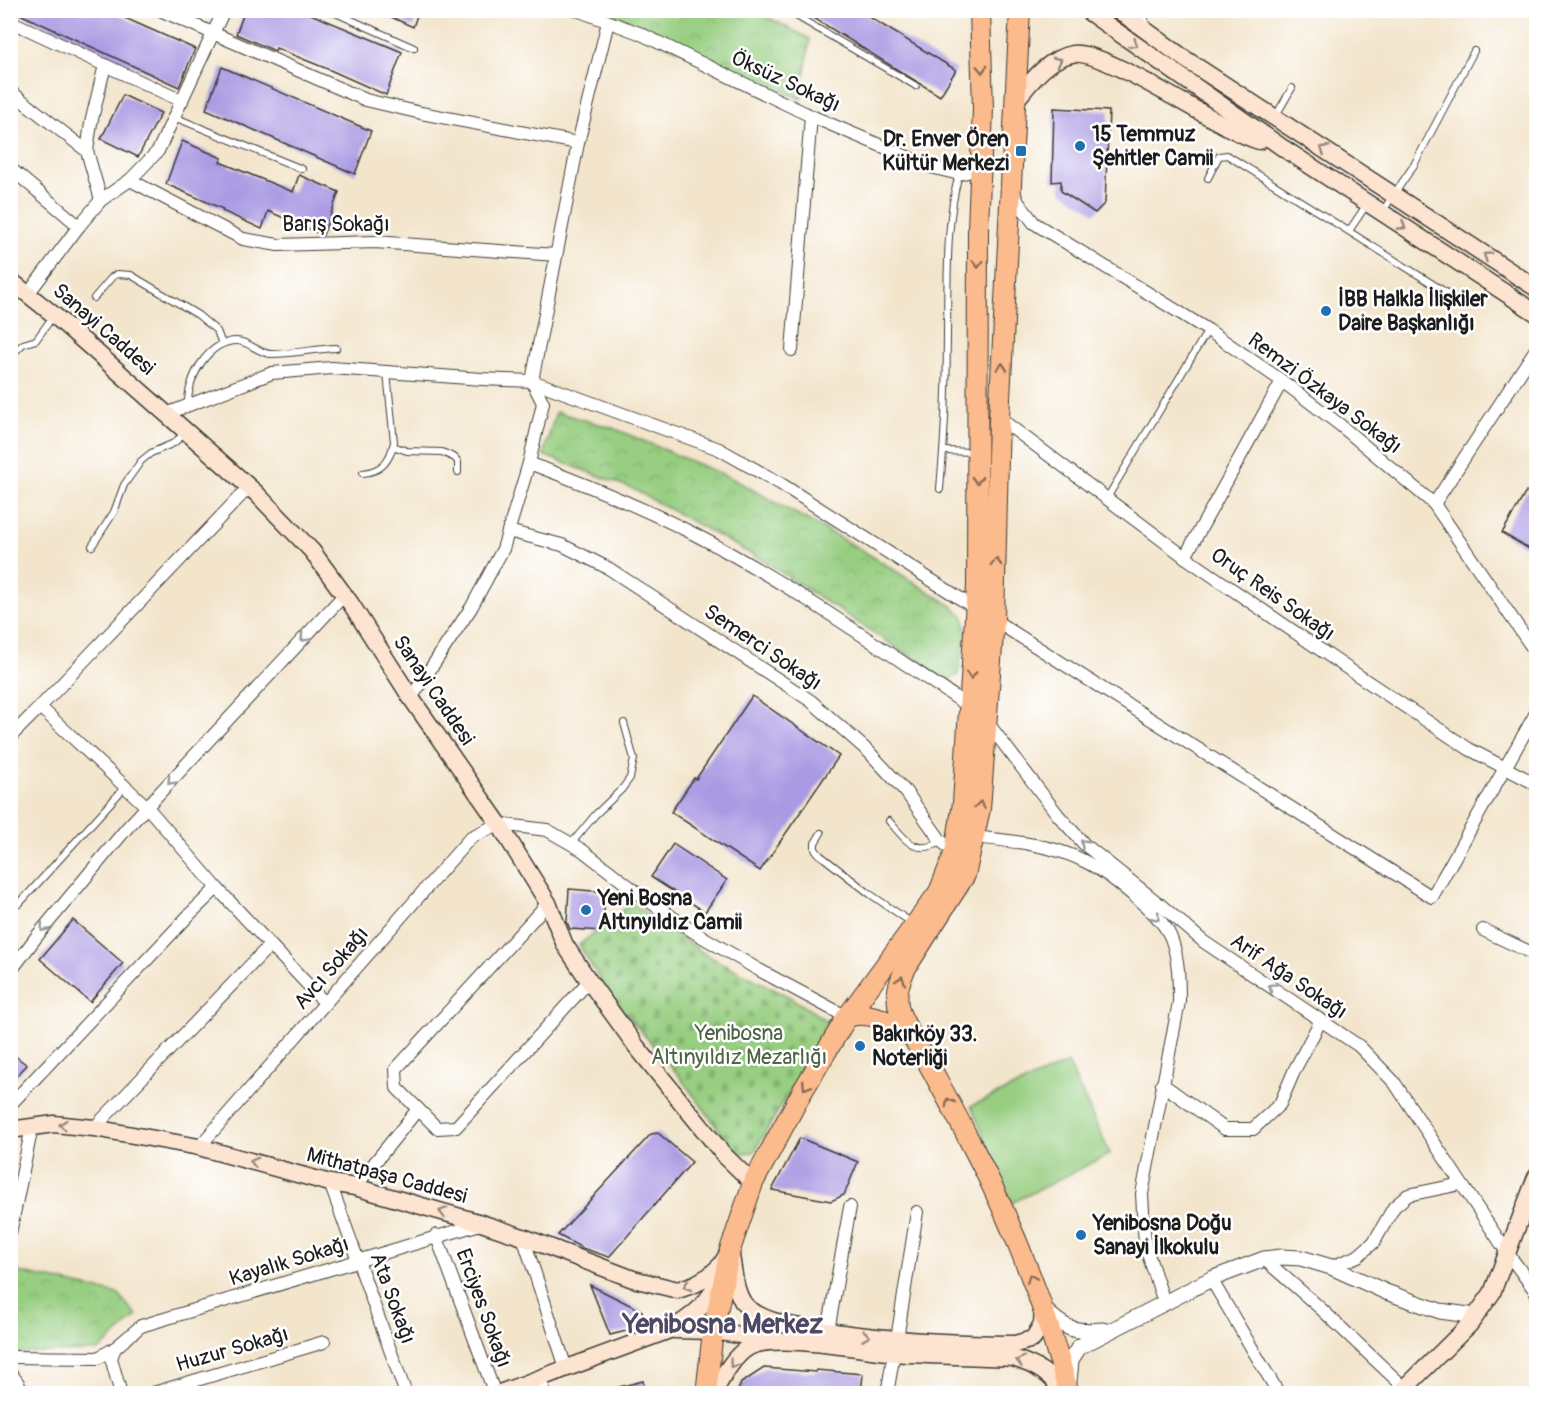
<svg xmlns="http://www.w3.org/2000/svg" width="1547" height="1404" font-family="Pangolin,sans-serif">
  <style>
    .cemetery { fill: url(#cemetery-stones); stroke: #5a754e; stroke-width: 1.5 }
    .park { fill: url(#park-crowns); stroke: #5a754e; stroke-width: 1.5 }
    .garden { fill: #97ce81; stroke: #5a754e; stroke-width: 1.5 }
    .building { fill: #aa9ae3 }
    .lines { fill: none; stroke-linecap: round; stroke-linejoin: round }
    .service-casing { stroke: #3c3a36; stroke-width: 8 }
    .minor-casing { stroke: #3c3a36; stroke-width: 14 }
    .tertiary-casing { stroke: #3c3a36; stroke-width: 17 }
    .secondary-casing { stroke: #3c3a36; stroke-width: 19 }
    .primary-casing { stroke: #3c3a36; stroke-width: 22 }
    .service { stroke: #fff; stroke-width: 6 }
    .minor { stroke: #fff; stroke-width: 12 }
    .tertiary { stroke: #fff; stroke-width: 15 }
    .secondary { stroke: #fde4d1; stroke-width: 16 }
    .primary { stroke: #fbbb8c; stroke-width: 20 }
    .oneway { stroke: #988a80 }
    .oneway2 { stroke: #8c6c54 }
    .oneway3 { stroke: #999 }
    .poi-dot { fill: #1f6fb2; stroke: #fff; stroke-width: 2 }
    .labels { text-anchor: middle; stroke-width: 5; stroke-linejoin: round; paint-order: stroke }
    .street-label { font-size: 21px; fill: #1c1c1c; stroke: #fff }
    .poi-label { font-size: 21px; font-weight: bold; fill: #1c1c1c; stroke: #fff; text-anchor: start }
    .park-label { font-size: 21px; fill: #4d6344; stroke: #fff }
    .district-label { font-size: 27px; font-weight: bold; fill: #4e4862; stroke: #fff }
  </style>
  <defs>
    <pattern id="cemetery-stones" width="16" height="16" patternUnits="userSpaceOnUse" patternTransform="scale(1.5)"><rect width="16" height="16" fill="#97ce81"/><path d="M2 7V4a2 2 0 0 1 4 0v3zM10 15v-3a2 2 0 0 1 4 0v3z" fill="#82b06f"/></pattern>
    <pattern id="park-crowns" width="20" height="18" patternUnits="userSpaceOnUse" patternTransform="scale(1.5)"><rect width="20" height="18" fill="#97ce81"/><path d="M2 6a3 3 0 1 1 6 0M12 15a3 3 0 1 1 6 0" fill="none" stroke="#82b06f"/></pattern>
  </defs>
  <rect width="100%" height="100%" fill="#fff"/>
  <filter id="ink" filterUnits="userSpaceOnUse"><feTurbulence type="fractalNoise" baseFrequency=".0167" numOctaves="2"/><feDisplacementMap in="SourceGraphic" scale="12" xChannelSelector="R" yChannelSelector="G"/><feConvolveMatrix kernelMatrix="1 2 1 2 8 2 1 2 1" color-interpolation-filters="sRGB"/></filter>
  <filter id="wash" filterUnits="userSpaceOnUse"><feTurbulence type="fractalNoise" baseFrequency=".008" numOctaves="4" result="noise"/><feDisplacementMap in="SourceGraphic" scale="24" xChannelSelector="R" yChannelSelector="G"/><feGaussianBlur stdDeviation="1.35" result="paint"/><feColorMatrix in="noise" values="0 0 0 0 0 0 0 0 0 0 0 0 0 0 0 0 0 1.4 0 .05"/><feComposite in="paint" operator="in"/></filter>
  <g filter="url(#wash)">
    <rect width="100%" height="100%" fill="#f3e5cc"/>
    <!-- cemetery -->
    <path class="cemetery" d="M632,903L708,956L788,996L830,1023L754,1152L737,1154L680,1077L606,990L579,945Z"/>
    <!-- park -->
    <g class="park">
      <path d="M583,11H756L810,39L801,99Z"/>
      <path d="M556,412L613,428L733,479L860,549L954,607L964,617L966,632L958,675L947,681L764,561L631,488L543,455Z"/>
      <path d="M10,1270L118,1294L137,1316L98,1351L11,1353Z"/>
    </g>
    <!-- garden -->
    <path class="garden" d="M1068,1063L1110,1154L1012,1203L971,1106Z"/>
    <g id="blocks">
      <!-- building -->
      <g class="building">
        <path d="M11,10H107L195,49L179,87Z"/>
        <path d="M245,10H301L402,52L386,95L330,70L276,48L275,51L236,34Z"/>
        <path d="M376,10H419L413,27Z"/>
        <path d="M801,10H858L956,70L940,96Z"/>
        <path d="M222,67L371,131L355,174L206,109Z"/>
        <path d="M123,95L161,113L138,157L101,139Z"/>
        <path d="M1054,108L1109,111L1105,203L1095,213L1061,191V181L1052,182Z"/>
        <path d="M182,141L222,158L220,162L293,192L299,175L339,192L323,235L268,211L262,229L222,211L223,209L166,184Z"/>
        <path d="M1526,492L1536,498V553L1502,533Z"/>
        <path d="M752,696L839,756L760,871L671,812L694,778L696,779Z"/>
        <path d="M673,844L727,880L705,912L651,877Z"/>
        <path d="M569,889L605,892L603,931L570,929L567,922Z"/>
        <path d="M73,920L123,963L90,1002L40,959Z"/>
        <path d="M10,1052L27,1065L10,1082Z"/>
        <path d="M658,1133L692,1162L609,1257L582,1248L558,1235L651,1134Z"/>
        <path d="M800,1138L858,1162L844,1195L831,1201L772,1190Z"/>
        <path d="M590,1285L642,1311L643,1320L634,1329L610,1335Z"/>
        <path d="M764,1368L816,1372V1370L863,1374L861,1394H737L741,1383Z"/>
        <path d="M643,1381L646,1394H611V1389Z"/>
      </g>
    </g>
  </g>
  <g filter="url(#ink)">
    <use href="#blocks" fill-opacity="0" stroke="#3c3a36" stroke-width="1.5"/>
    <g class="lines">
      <defs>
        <g id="service">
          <path d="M329,10L414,48"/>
          <path d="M786,10L916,86"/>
          <path d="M1143,10L1146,25"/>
          <path d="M174,117L302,169"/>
          <path d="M1275,117L1292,88"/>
          <path d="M1208,178L1219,156L1227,155L1455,298"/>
          <path d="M1382,212L1414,165L1474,51"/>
          <path d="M1349,231L1367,204"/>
          <path d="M94,298L112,277L117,274L131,275L198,315L217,331L222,344"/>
          <path d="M10,357L23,344L36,340L54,315"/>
          <path d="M188,405C187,378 208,341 237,341C248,341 260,354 271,354C293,354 315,349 336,348"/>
          <path d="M393,446L407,451L442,452L455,458L458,462V472"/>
          <path d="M943,451L976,452"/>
          <path d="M363,473C382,471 390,461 394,442L387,373"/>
          <path d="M940,489C945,437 947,386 947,334C948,281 945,225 959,174"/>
          <path d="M1107,498L1208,330"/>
          <path d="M92,546L114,512L124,485L141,461L151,453L174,443L186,432"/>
          <path d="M889,821C906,840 914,856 941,842"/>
          <path d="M821,833L815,843V849L820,855L870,894L912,923"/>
          <path d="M571,844L595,815L622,789L630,778L634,759L624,723"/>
          <path d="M10,906L19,904L125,787"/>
        </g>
        <g id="minor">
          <path d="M160,10L366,100L421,113L578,143"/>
          <path d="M577,10L639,33L811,116L931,167L959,174L981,169"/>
          <path d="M10,21L182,101"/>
          <path d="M10,91L87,151"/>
          <path d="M10,168L79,226"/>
          <path d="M130,180L243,239L278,245L375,242L556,255"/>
          <path d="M1013,190L1018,202L1034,223L1208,330L1282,381L1340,425L1434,504L1536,653"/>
          <path d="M101,200L87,151L91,123L105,65"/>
          <path d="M28,294L79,226L101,200L130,180L158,151L224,10"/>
          <path d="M792,350L811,116"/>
          <path d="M166,414L272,373L332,368L482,379L532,381L719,449L781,484L975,608"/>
          <path d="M999,418L1185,557L1347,668L1469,749L1536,784"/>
          <path d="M529,463C585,484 639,506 692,533C789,583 879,647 970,707"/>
          <path d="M1434,504L1536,349"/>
          <path d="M508,531L562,545L608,568L811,701L869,752L906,792L941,841L955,852"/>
          <path d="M1185,557L1282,381"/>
          <path d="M994,620L1432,897L1536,713"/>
          <path d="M411,698L471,608L503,549L529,463L543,403L532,381L578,143L608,22"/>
          <path d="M987,722L1058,815L1084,844L1163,907L1204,942L1359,1046L1394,1082L1506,1251L1536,1292"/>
          <path d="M10,737L40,707"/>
          <path d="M974,837C1010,841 1053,844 1086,862C1104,871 1120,884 1135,897C1148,908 1164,921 1171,938C1179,959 1179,981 1179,1002L1142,1194L1145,1245L1164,1302"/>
          <path d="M217,888L147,807L40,707L249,487"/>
          <path d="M548,903L396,1069L397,1088L437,1128L456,1127L589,981"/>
          <path d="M1483,930L1536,955"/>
          <path d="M10,972L37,936L127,828L344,595"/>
          <path d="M1162,1084L1225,1129H1253L1280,1104L1295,1069L1321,1020"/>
          <path d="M10,1105L191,913L217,888L325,1003"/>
          <path d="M94,1128L270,945"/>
          <path d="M199,1147L471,837L499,824L547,830L582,850L643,897L694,932L759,970L847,1017"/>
          <path d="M330,1183L406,1394"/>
          <path d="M355,1187L418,1109"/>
          <path d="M10,1233L32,1127"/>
          <path d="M436,1235L495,1394"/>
          <path d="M523,1237L566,1368"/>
          <path d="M1264,1259L1319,1307L1406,1389L1407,1394"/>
          <path d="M1331,1267L1358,1256L1374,1242L1394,1207L1408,1195L1461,1184"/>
          <path d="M1211,1279L1279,1394"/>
          <path d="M828,1331L850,1207"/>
          <path d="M897,1339L917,1212"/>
          <path d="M115,1348L111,1358L121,1394"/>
          <path d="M10,1357L98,1358L115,1348L141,1326L480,1224"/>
          <path d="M10,1372L18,1383L22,1394"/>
          <path d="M541,1377L544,1394"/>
          <path d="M150,1394L324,1342"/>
          <path d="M887,1394L894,1353"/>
        </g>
        <g id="tertiary">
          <path d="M1044,1309C1064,1329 1075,1333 1103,1330"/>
          <path d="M1069,1382L1071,1360L1079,1347L1211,1279L1264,1259L1281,1257L1301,1258L1331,1267L1386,1292L1440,1311L1476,1316"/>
        </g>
        <g id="secondary">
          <path d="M1086,10L1283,148L1536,313"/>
          <path d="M1118,10L1185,59L1536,288"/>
          <path d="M1016,100C1031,82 1047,59 1072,54C1105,48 1218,129 1259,141"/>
          <path d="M10,280L54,315L256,493L312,551L351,604L411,698L499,824L548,903L565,945L589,981L636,1046L724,1155L753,1183"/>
          <path d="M10,1130L54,1124L94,1128L199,1147L330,1183L355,1187L481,1223L523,1237L633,1279L678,1290L695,1284L709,1276L721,1265L728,1253"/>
          <path d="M731,1256C734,1272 735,1297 748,1308C770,1325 801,1327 827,1331C889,1340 952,1344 1015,1344L1033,1339L1042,1324L1043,1309"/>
          <path d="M674,1330L713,1331L767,1339"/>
          <path d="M497,1394L667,1331C692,1318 710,1303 720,1276"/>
          <path d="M713,1394C722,1378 733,1356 749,1347C775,1333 862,1350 894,1353C934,1356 973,1356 1013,1358C1040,1367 1048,1373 1066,1394"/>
          <path d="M1399,1394L1470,1324L1492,1293L1536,1177"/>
        </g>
        <g id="primary">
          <path d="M1020,10L999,418L994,620L980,809L965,875L907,966C899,981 894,996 900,1013C907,1031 918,1045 927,1061C941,1087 955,1112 968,1138C1011,1219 1045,1305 1069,1394"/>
          <path d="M847,1017C871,1009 891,1023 910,1035"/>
          <path d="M706,1394L713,1331L730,1250L753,1183L802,1092L847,1017L939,892L955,852L963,803L977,586L978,228L983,109L980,10"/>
        </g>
      </defs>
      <!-- service casing -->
      <use href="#service" class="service-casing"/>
      <!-- minor casing -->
      <use href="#minor" class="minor-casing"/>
      <!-- tertiary casing -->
      <use href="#tertiary" class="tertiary-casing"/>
      <!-- secondary casing -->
      <use href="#secondary" class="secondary-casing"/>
      <!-- primary casing -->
      <use href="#primary" class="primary-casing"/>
      <!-- service -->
      <use href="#service" class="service"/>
      <!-- minor -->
      <use href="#minor" class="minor"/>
      <!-- tertiary -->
      <use href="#tertiary" class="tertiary"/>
      <!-- secondary -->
      <use href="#secondary" class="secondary"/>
      <!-- primary -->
      <use href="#primary" class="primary"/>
    </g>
    <!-- one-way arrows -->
    <defs><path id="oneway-chevron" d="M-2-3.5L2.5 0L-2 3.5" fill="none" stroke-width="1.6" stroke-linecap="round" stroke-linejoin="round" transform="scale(1.5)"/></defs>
    <g class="oneway">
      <use href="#oneway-chevron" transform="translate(1134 44) rotate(35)"/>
      <use href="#oneway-chevron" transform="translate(1058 61) rotate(-28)"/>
      <use href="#oneway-chevron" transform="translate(1324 149) rotate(-147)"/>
      <use href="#oneway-chevron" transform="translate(1402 226) rotate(33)"/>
      <use href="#oneway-chevron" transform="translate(1487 256) rotate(-147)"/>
      <use href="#oneway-chevron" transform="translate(63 1125) rotate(-175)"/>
      <use href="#oneway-chevron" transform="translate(254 1162) rotate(-165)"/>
      <use href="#oneway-chevron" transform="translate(443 1212) rotate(-164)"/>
      <use href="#oneway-chevron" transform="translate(687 1286) rotate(162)"/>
      <use href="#oneway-chevron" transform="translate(866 1336) rotate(7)"/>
      <use href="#oneway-chevron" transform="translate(1020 1361) rotate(-165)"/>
      <use href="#oneway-chevron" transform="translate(733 1364) rotate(127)"/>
    </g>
    <g class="oneway2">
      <use href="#oneway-chevron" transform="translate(982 69) rotate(88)"/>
      <use href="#oneway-chevron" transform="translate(978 264) rotate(90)"/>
      <use href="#oneway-chevron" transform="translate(1002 367) rotate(-87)"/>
      <use href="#oneway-chevron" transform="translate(977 480) rotate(90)"/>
      <use href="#oneway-chevron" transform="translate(996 562) rotate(-89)"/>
      <use href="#oneway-chevron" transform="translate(971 675) rotate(93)"/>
      <use href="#oneway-chevron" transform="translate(980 805) rotate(-83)"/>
      <use href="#oneway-chevron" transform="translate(901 980) rotate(-72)"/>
      <use href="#oneway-chevron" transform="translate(806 1086) rotate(121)"/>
      <use href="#oneway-chevron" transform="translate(949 1102) rotate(-118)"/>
      <use href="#oneway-chevron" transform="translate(1031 1278) rotate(-112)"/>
    </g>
    <g class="oneway3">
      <use href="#oneway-chevron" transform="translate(304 638) rotate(133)"/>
      <use href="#oneway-chevron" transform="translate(171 781) rotate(133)"/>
      <use href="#oneway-chevron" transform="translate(1084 843) rotate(-137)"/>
      <use href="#oneway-chevron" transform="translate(1156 917) rotate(51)"/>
      <use href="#oneway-chevron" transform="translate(44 928) rotate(130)"/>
      <use href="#oneway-chevron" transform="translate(1272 987) rotate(-146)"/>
    </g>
  </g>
  <!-- markers -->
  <g class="poi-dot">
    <circle cx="1080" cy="146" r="6"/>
    <rect x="1015" y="145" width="12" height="12" rx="3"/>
    <circle cx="1326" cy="311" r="6"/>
    <circle cx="586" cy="910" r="6"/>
    <circle cx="860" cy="1046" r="6"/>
    <circle cx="1081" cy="1235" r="6"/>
  </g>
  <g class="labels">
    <!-- street labels -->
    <g class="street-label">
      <text transform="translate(786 81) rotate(25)" y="7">Öksüz Sokağı</text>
      <text x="336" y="231">Barış Sokağı</text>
      <text transform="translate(104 329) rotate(41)" y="7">Sanayi Caddesi</text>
      <text transform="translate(1325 393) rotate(37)" y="7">Remzi Özkaya Sokağı</text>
      <text transform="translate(1273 594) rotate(35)" y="7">Oruç Reis Sokağı</text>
      <text transform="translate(763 647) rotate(34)" y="7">Semerci Sokağı</text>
      <text transform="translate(434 690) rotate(56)" y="7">Sanayi Caddesi</text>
      <text transform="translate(331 968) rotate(-49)" y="7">Avcı Sokağı</text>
      <text transform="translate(1289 976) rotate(34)" y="7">Arif Ağa Sokağı</text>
      <text transform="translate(387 1175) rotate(15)" y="7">Mithatpaşa Caddesi</text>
      <text transform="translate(289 1261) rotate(-17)" y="7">Kayalık Sokağı</text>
      <text transform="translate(393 1298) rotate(70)" y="7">Ata Sokağı</text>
      <text transform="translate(484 1308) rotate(70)" y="7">Erciyes Sokağı</text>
      <text transform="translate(232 1349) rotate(-16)" y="7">Huzur Sokağı</text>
    </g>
    <!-- poi labels -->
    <g class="poi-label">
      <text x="1092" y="141">15 Temmuz<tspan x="1092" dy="24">Şehitler Camii</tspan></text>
      <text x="1009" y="146" text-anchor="end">Dr. Enver Ören<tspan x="1009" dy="24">Kültür Merkezi</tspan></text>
      <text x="1338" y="306">İBB Halkla İlişkiler<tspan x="1338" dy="24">Daire Başkanlığı</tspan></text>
      <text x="598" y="905">Yeni Bosna<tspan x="598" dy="24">Altınyıldız Camii</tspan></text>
      <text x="872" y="1041">Bakırköy 33.<tspan x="872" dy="24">Noterliği</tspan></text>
      <text x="1093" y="1230">Yenibosna Doğu<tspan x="1093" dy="24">Sanayi İlkokulu</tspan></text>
    </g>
    <!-- park labels -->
    <g class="park-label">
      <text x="739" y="1040">Yenibosna<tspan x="739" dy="24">Altınyıldız Mezarlığı</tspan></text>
    </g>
    <!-- district labels -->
    <g class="district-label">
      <text x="723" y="1333">Yenibosna Merkez</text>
    </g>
  </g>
  <!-- margin -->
  <rect width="1547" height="1404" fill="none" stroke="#fff" stroke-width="36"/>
</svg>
